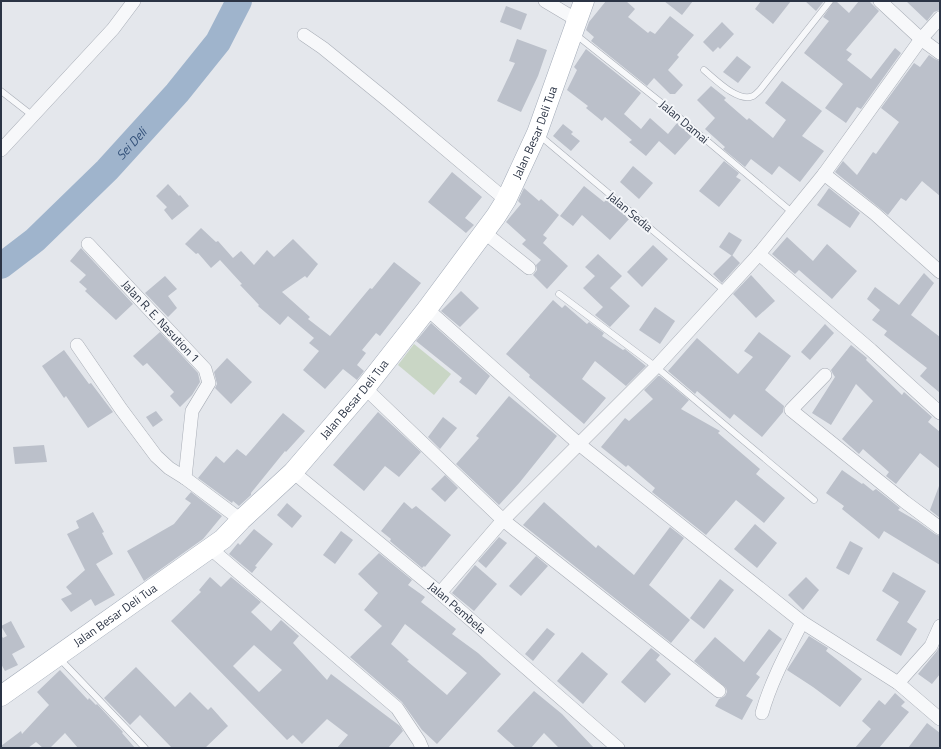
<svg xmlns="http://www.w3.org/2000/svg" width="941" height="749" font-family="'Titillium Web',sans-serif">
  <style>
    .green { fill: #c9d6c5 }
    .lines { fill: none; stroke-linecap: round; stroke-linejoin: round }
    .river { stroke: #9fb4cc; stroke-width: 26 }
    .building { fill: #bbc0ca; fill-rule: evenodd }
    .lane-casing { stroke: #a9aeb7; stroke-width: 7 }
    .street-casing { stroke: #a9aeb7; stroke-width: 14 }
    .primary-casing { stroke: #a3abb8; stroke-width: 21 }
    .lane { stroke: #f7f8fa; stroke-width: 6 }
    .street { stroke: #f7f8fa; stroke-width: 13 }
    .primary { stroke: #fff; stroke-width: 20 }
    .labels { text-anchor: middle; stroke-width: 4; stroke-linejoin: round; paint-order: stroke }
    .street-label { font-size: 12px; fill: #2b3445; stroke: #f4f6f9 }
    .water-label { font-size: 13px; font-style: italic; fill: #34527a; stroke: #f4f6f9 }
  </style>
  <rect width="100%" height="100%" fill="#e4e7ec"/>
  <!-- green -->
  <path class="green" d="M414,344L451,374L434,395L398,365Z"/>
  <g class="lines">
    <!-- river -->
    <path class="river" id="s1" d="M1,266L35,240L107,170L177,93L218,42L239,1"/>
  </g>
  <!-- building -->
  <g class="building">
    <path d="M606,1H626L635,9L628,17L648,33L650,31L655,34L670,16L694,35L677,55L679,57L668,70L683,85L675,94H670L654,78L647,86L591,41L594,37L586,30L589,22Z"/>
    <path d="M664,1H693L682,15Z"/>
    <path d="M761,1H791L773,24L755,9Z"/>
    <path d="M805,1H824L816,11Z"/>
    <path d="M834,1H836L849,13L859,1H869L879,11L846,50L852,54L847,60L871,79L895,48L901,53L861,109L857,107L846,123L825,108L843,84L804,53L829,21L823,17Z"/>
    <path d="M906,1H940V10L934,12L927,21Z"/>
    <path d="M506,6L527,14L521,30L500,22Z"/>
    <path d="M722,22L734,34L720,49L718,47L713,52L703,42Z"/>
    <path d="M517,39L547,50L538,76L521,112L497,101L515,63L509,61Z"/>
    <path d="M586,49L641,93L624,114L641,129L650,118L668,134L677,123L692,136L675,155L659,141L646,156L629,142L632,140L605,117L602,121L586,108L588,106L567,90L577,70L574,67Z"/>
    <path d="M929,55L935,59L940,61V196L922,181L906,201L901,198L888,215L835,172L843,161L857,175L873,152L876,154L899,122L881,108L914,63L920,67Z"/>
    <path d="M737,56L751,67L738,83L723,72Z"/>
    <path d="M782,81L822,111L802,136L824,151L800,182L779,166L772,175L751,159L745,167L723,149L725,147L705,129L715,118L697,100L711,86L726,98L724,100L747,120L749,118L773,138L786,120L765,103Z"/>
    <path d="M563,124L573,132L571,134L580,141L571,151L553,136Z"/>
    <path d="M724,161L739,173L736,177L741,180L719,207L699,191Z"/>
    <path d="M633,166L653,183L639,199L620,182Z"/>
    <path d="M452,172L482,197L465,218L474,225L466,233L428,202Z"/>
    <path d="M168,184L179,196L180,195L189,206L172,220L164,210L167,207L156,196Z"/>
    <path d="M584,186L604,202L607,199L629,219L610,240L582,215L573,226L560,216Z"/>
    <path d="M524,188L539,201L541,199L559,215L543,235L547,238L543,243L568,266L547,289L533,275L537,270L536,265L541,260L522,244L526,240L506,222L521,204L518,201Z"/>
    <path d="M829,188L860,213L850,228L817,205Z"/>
    <path d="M201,228L216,242L218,241L233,258L241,251L254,265L267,250L274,257L293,239L318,264L307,278L305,276L282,292L310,317L308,319L330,336L370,288L372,289L394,262L421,283L380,336L376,333L362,350L366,353L357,365L364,371L357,380L343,369L325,389L303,370L319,351L309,343L314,338L288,316L280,325L258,306L259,305L240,285L242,284L220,260L211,268L198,253L196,254L185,244Z"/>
    <path d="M729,232L742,240L732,256L719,247Z"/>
    <path d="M787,237L813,261L827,244L857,271L832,299L799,270L795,274L772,254Z"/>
    <path d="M653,245L668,259L642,287L627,272Z"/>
    <path d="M81,248L133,304L116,320L85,291L87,289L79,282L86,275L70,261Z"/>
    <path d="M598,254L622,276L610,288L630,306L610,327L595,315L603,307L583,288L595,276L585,267Z"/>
    <path d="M732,255L740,263L722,283L713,274Z"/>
    <path d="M924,273L934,283L911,315L940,337V393L920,376L927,368L884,335L887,331L872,320L880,310L867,299L875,287L899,305Z"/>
    <path d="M751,275L775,301L756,318L733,294Z"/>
    <path d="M165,276L177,289L168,296L177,308L168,317L145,293Z"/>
    <path d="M461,291L479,308L460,327L441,311Z"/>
    <path d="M553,300L562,308L565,305L587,324L589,322L604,333L602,336L623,350L625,349L646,366L626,386L595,361L582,379L606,398L584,424L529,377L530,375L506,354Z"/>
    <path d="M655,307L675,321L660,344L639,330Z"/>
    <path d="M431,323L490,376L476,395L459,382L462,378L416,341Z"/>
    <path d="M825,324L834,333L810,360L801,352Z"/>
    <path d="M160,332L198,373L200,382L192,395L180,407L170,396L174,392L147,363L143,366L133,356Z"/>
    <path d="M759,332L791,356L765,390L784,406L783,412L762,437L734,414L730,419L697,391L695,394L668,371L697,338L738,374L753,357L744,351Z"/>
    <path d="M851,345L867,358L866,360L902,395L904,392L932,417L928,422L940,432V469L920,453L896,484L886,476L889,472L863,449L859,454L842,439L873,401L856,384L831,425L812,413L835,377L833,374L831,370Z"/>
    <path d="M64,350L89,384L91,383L113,412L88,428L66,396L64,398L42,366Z"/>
    <path d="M227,358L252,382L231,404L215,388L217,384L214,372Z"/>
    <path d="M658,376H660L689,400L681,409L720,431L718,433L760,469L756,474L785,498L764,523L736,500L706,535L652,492L655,488L628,465L626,467L601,447L625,418L629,421L653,399L644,390Z"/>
    <path d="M509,396L557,436L520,482L499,505L456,464L479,438L476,436Z"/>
    <path d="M156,411L163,420L153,427L146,417Z"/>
    <path d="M378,412L421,452L399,477L385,466L364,491L333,465Z"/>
    <path d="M283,413L305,431L286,452L285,451L251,493V495L239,506L233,501L232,503L198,478L216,456L224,463L237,449L246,456Z"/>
    <path d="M443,417L457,428L440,449L428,437Z"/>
    <path d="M44,445L47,462L15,464L13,447Z"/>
    <path d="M842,470L862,484L863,483L873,491L876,489L900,508L898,510L917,521L935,534L940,536V565L884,531L879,539L842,509L844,506L826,493Z"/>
    <path d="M445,475L458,488L445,502L431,489Z"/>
    <path d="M939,486H940V518L930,510Z"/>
    <path d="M191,492L222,516L203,539L144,581L127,551L174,524L191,503L185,499Z"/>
    <path d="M404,502L412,509L416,506L451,535L425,567L424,566L422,568L390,541L391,539L381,531Z"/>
    <path d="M544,502L596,548L598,545L634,575L670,527L684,538L649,585L690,620L671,643L523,525Z"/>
    <path d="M287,503L302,516L292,528L277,515Z"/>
    <path d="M93,512L104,532L102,533L113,554L96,564L115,595L95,606L91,599L71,612L61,599L72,594L66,587L85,570L67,534L79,528L76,521Z"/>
    <path d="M755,524L777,543L757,568L734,549Z"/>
    <path d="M254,529L273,544L255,566L257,567L252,573L229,554L238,543L240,545Z"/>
    <path d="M341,531L353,540L335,564L323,555Z"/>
    <path d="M499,537L507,543L486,568L478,561Z"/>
    <path d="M850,541L863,548L849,575L836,568Z"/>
    <path d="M379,553L412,580L408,585L425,597L421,602L456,629L452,634L478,653L501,674L437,744L422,730L402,702L350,657L382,626L364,610L378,593L358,574ZM405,624L467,673L447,695L407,661L409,660L391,644Z"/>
    <path d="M536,556L548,566L521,596L509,586Z"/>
    <path d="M475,565L497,584L474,611L452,593Z"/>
    <path d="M893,572L926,591L907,622L917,629L901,656L876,640L899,602L882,591Z"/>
    <path d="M210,577L221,587L231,577L261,602L251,612L271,631L281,620L299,636L293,643L327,680L331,674L400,726L403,731L388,748H337L348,735L327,719L302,744L293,735L287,740L171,621L201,592L199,590ZM254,645L282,670L259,692L233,666Z"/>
    <path d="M806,577L819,590L803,610L788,595Z"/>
    <path d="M720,579L734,590L704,629L690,618Z"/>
    <path d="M11,621L25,647L12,654L18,665L5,671L1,664V635L3,638L7,636L1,626Z"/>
    <path d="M547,628L555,634L533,661L525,654Z"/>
    <path d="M769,629L782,639L756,674L760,677L746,696L753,700L742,720L715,706L719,699L725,696L727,692L726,688L694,661L715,637L744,662Z"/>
    <path d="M809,636L828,648L826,651L862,679L840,707L813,687L787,670Z"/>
    <path d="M940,645V674L932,684L918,674L937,651Z"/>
    <path d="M651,648L660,655L656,660L671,674L645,703L621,682Z"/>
    <path d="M582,652L608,674L583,704L557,681Z"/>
    <path d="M136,667L175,707L190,692L208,710L211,707L228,726L205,748H172L140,715L130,725L104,698Z"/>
    <path d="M60,670L88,700L89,698L96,705L97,704L123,732L122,733L135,748H78L65,733L50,748H43L36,742L28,748H1V746L21,731L22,734L49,705L37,692Z"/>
    <path d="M534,691L562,714L594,748H559L544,733L531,748H516L497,731Z"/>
    <path d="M895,693L905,702L901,706L909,712L879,748H855L871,729L862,721L879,700L885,705Z"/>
    <path d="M927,723L940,733V748H908Z"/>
  </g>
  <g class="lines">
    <defs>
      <g id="lane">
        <path d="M575,34L668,108L793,213"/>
        <path d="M704,70C715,79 738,103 753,96C755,95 758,92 760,90L830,1"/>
        <path d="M1,91L33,116"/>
        <path d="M539,135L725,291"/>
        <path d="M559,294L656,367L814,500"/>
        <path d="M59,658L145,748"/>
      </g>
      <g id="street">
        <path d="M545,1L577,20"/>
        <path d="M880,1L921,39L940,53"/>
        <path d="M304,35L323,48L387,100L506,200"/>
        <path d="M1,150L113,29L134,1"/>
        <path d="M824,174L875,214L940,272"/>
        <path d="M485,233L529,268"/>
        <path id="s2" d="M88,244L205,369L209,383L192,411L185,478"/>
        <path d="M759,254L871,350L940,413"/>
        <path d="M427,309L580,445L802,622L898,683L940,719"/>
        <path d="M77,345L121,409L156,456L169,468L185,478L241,520"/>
        <path d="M825,375L791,410L905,502L940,528"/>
        <path d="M365,388L503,520L719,691"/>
        <path id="s3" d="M293,472L440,593L618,748"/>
        <path d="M211,549L397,708L419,741L422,748"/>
        <path d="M440,593L503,520L656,367L759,254L824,174L921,39L940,18"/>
        <path d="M898,683L931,646L940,626"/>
        <path d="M762,713C771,681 787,652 802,622"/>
      </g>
      <g id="primary">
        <path id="s4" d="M1,696L223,539L241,520L293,472L365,388L427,309L496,216L506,200L537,133L584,1"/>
      </g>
    </defs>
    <!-- lane casing -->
    <use href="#lane" class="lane-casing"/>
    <!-- street casing -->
    <use href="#street" class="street-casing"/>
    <!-- primary casing -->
    <use href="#primary" class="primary-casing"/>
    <!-- lane -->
    <use href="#lane" class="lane"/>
    <!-- street -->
    <use href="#street" class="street"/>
    <!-- primary -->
    <use href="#primary" class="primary"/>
  </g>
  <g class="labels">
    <!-- street labels -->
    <g class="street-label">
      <text transform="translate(684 122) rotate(40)" y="4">Jalan Damai</text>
      <text dy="4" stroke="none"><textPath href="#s4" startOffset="788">Jalan Besar Deli Tua</textPath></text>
      <text transform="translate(630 212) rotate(40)" y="4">Jalan Sedia</text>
      <text dy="4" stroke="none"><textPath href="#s2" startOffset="106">Jalan R. E. Nasution 1</textPath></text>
      <text dy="4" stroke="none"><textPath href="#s4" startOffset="464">Jalan Besar Deli Tua</textPath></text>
      <text dy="4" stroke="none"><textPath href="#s3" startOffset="213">Jalan Pembela</textPath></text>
      <text dy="4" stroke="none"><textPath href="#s4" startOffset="140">Jalan Besar Deli Tua</textPath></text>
    </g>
    <!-- water labels -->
    <g class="water-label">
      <text dy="5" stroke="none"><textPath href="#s1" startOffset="179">Sei Deli</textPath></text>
    </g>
  </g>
  <!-- border -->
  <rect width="941" height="749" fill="none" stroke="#2b3445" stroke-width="4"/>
</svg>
